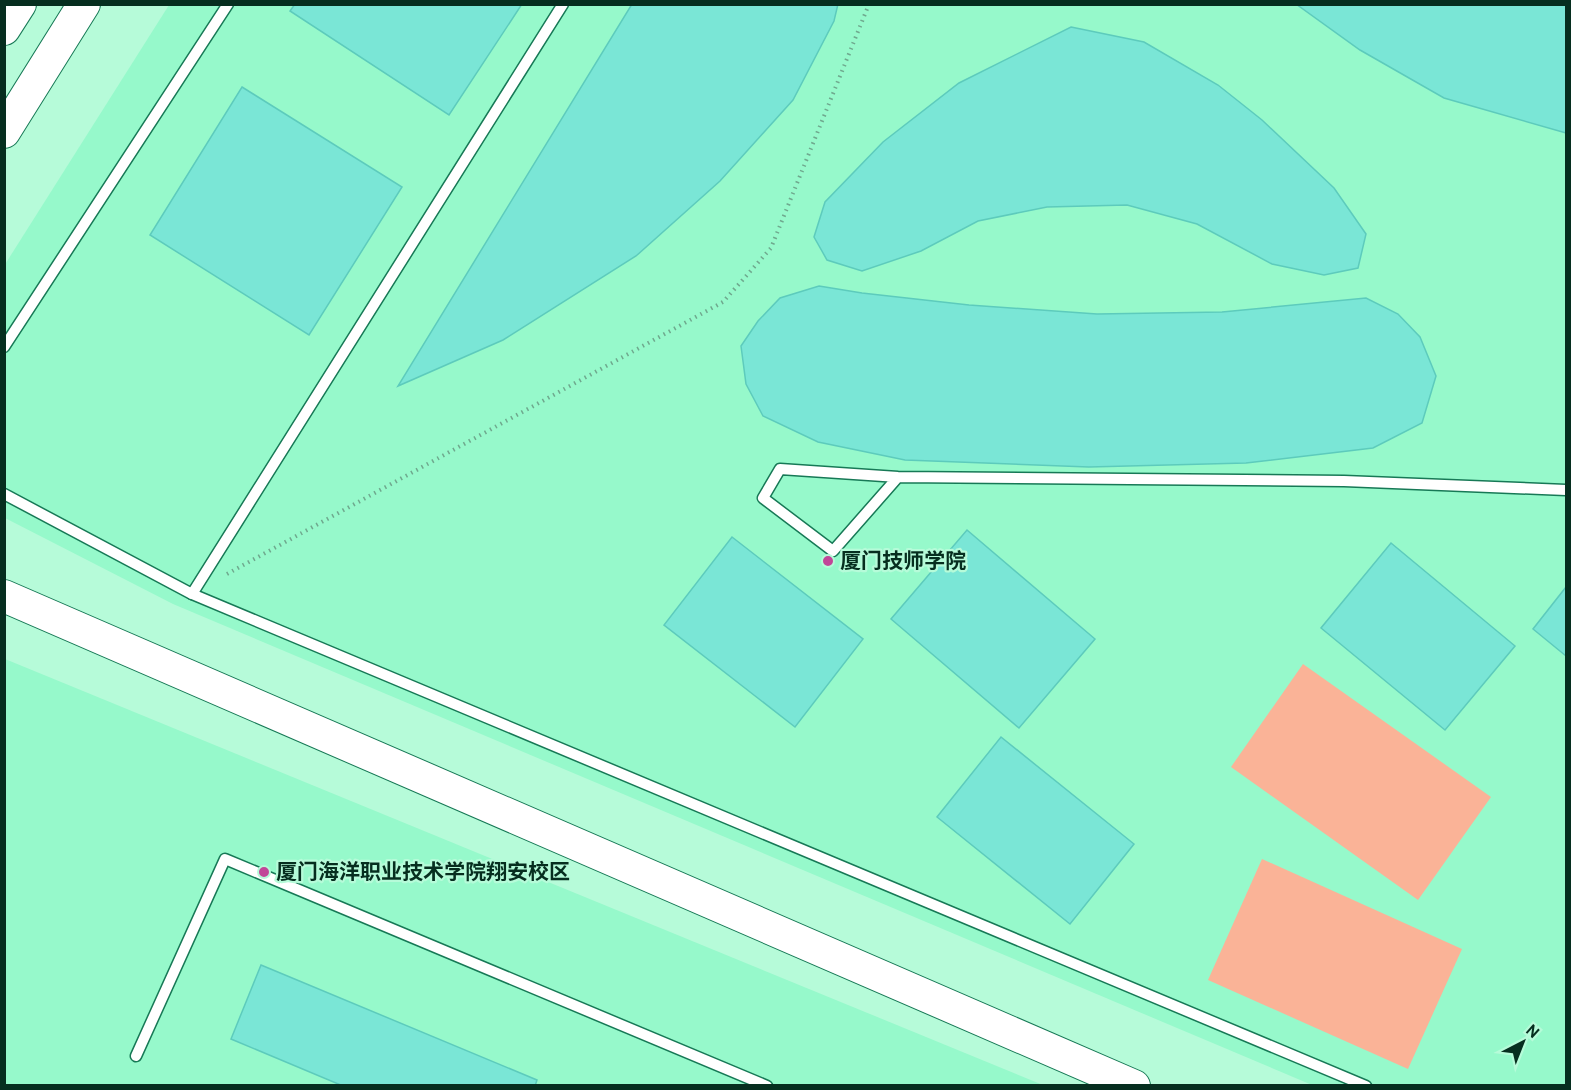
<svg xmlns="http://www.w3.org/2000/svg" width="1571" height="1090" font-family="Overpass,'Noto Sans SC',sans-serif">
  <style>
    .built { fill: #96f9cb }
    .green { fill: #fab397 }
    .building { fill: #7ae6d6; stroke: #5dcbbc; stroke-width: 1.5 }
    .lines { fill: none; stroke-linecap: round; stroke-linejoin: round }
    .lane-casing { stroke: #177956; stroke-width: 13 }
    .secondary-casing { stroke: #177956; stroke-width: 34 }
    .path { stroke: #6fa98e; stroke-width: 4; stroke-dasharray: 1.5 4.5; stroke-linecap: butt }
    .lane { stroke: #fff; stroke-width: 10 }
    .secondary { stroke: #fff; stroke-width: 32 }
    .poi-dot { fill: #c14698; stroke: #b6fbd9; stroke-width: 2 }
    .labels { text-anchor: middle; stroke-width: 4.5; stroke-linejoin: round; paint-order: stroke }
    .poi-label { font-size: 21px; font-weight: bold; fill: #062e1f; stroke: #b6fbd9; text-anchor: start }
  </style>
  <rect width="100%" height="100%" fill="#b6fbd9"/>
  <!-- built -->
  <g class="built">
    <path d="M169,5H1566V1085H1312L173,604L5,518L4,266Z"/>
    <path d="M5,659L1043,1085H5Z"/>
  </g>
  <!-- green -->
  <g class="green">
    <path d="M1303,664L1491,797L1418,900L1231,767Z"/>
    <path d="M1262,859L1462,949L1408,1069L1208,980Z"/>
  </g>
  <!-- building -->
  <g class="building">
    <path d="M295,4H522L449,115L290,11Z"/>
    <path d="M632,4H838L834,21L793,100L720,181L636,256L503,340L398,386Z"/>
    <path d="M1296,4H1566V133L1444,98L1360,50Z"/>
    <path d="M1071,27L1144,42L1218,85L1262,120L1334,188L1366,234L1358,268L1324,275L1272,264L1197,224L1127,205L1047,207L978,221L921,251L862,271L827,260L814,237L825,202L883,142L959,83Z"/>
    <path d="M242,87L402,187L309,335L150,235Z"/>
    <path d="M819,286L862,293L969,305L1097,314L1222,312L1366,298L1398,314L1420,337L1436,376L1422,423L1373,448L1246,463L1089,467L905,460L818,442L763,416L746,384L741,346L758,321L780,298Z"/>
    <path d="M967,530L1095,639L1019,728L891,619Z"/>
    <path d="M732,537L863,639L795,727L664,625Z"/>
    <path d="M1391,543L1515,646L1445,730L1321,628Z"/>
    <path d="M1566,587V656L1533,629Z"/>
    <path d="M1001,737L1134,844L1070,924L937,817Z"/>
    <path d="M261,965L537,1080L535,1086H343L231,1039Z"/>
  </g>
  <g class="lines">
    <defs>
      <g id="lane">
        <path d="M4,347L228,4"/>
        <path d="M898,477L833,551L763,498L780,469L898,477L1344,481L1566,490"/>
        <path d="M4,494L192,594L1366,1086"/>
        <path d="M192,594L563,4"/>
        <path d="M136,1056L225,859L767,1086"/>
      </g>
      <g id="secondary">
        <path d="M4,29L20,4"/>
        <path d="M4,132L84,4"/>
        <path d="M4,596L1134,1086"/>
      </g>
    </defs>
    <!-- lane casing -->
    <use href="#lane" class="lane-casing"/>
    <!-- secondary casing -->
    <use href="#secondary" class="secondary-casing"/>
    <!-- path -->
    <path class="path" d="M227,574L723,302L771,248L869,4"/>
    <!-- lane -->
    <use href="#lane" class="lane"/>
    <!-- secondary -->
    <use href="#secondary" class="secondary"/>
  </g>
  <!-- markers -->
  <g class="poi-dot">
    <circle cx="828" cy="561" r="6"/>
    <circle cx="264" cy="872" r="6"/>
  </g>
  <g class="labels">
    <!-- poi labels -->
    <g class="poi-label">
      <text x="840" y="568">厦门技师学院</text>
      <text x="276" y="879">厦门海洋职业技术学院翔安校区</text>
    </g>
  </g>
  <!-- border -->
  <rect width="1571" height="1090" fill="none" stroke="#062e1f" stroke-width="12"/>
  <!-- north arrow -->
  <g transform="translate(1523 1042) rotate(42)" stroke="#b6fbd9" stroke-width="4.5" paint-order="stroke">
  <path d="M0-4.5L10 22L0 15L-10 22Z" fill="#062e1f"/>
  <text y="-9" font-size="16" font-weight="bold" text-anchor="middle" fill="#062e1f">N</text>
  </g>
</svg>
